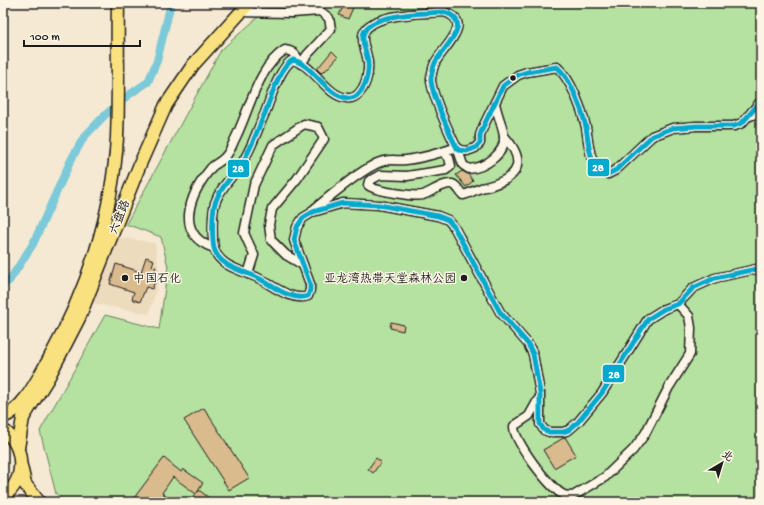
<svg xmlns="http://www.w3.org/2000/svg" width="764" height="505" font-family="'Gochi Hand','LXGW WenKai TC',sans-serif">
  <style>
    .built { fill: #eddbbe }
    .green { fill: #b5e2a0; stroke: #687f5e }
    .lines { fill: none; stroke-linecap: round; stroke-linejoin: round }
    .canal { stroke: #7bc9d9; stroke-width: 8 }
    .building { fill: #dabb8d; stroke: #1c1c1c }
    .minor-casing { stroke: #1c1c1c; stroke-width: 11 }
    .primary-casing { stroke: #1c1c1c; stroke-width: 15 }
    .minor { stroke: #fcf5e5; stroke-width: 8 }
    .primary { stroke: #fae180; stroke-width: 12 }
    .bus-1-casing { stroke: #fcf5e5; stroke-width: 8 }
    .bus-1 { stroke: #00a9ce; stroke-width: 5 }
    .bus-dot { fill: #1c1c1c; stroke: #fcf5e5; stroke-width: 1.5 }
    .labels { text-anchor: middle; stroke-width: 3; stroke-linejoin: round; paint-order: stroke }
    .street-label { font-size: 12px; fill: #1c1c1c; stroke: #fcf5e5 }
    .poi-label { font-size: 12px; fill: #1c1c1c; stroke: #fcf5e5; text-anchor: start }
    .line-badge { stroke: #fcf5e5; stroke-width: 1.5 }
    .badge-label { font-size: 11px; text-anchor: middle; font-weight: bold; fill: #fff }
  </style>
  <rect width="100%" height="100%" fill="#f5e9d3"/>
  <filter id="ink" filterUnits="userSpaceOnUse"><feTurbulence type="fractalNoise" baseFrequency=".025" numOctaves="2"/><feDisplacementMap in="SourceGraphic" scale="8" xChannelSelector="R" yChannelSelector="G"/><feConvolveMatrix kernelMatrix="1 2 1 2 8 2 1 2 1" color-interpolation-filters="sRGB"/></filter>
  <g filter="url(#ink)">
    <!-- built -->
    <path class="built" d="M118,237L155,243L160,277L149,314L91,303Z"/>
    <!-- green -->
    <path class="green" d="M274,3H761V502H66L56,494L40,431L105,315L159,329L168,267L161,237L126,224L221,50Z"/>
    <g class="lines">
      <!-- canal -->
      <path class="canal" d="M3,284L9,281L33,244L71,160L84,137L105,115L130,94L148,82L157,61L171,3"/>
    </g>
    <!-- building -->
    <g class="building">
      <path d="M345,3H355L348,19L339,15Z"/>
      <path d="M332,51L338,57L325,71L324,70L321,73L317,69Z"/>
      <path d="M462,171L468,174L473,181L466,187L456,175Z"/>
      <path d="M146,257L154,260L152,266L156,267L153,275L157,277L152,289L146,287L140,302L132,299L134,292L110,284L116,264L141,272Z"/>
      <path d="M391,322L404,325L403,331L390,328Z"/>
      <path d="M204,408L249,478L229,490L184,420Z"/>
      <path d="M565,437L576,455L554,468L543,450Z"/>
      <path d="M164,458L181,472L183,469L203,483L197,493L199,490L214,502H189L196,494L173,477L162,493L174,502H131Z"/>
      <path d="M376,458L381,462L373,473L368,469Z"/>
    </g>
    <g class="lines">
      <defs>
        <g id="minor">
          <path d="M241,12L292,13V3"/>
          <path d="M292,13L320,11L329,18L331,29L307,55L301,64"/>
          <path d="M761,101L742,123L734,126H696L673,128L652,136L616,170L608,174C588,167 589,144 586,127C582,109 571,79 557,67L527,72L518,75L503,86L484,125L480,135V143L475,148L467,151L458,150C451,137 430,91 431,78C432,73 433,67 435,63C442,48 476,22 444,12C425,13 383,14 369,26C366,28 363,33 363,36C362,44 366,50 367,57C370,68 367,84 360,92C357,96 352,99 347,98C326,96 314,65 293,60C280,66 270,100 265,113C257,130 251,151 240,166C231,178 220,188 215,203C212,213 212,238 214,248C219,268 246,271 260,279C273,286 293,302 308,296L310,290V284L294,240L297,227L303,218L313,212L343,203L379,205L438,216L448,220L454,227L500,312L528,344L533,354L540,393V424L544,430L549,432H563L569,430L578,422L602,393L648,319L664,309L678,304L693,288L715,278L761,268"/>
          <path d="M747,117L758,113L761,114"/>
          <path d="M458,150L463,165L469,169C484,168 506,154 504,136C502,124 497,114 495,103"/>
          <path d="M443,152L449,158L451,166L446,170L407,176L380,175L369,181L368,185C373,191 415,197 423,195C432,192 442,183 452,184C457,185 460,192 463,195C469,194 474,190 481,188C514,181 531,166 504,136"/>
          <path d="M313,210C328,198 367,164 384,161C391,159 399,161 406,160C423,158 440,153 457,147"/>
          <path d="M214,248C173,234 190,194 211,168C214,164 221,162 225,157C229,153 232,146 234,141C249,113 257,67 285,50C294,51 297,56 300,63"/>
          <path d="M248,274L254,255L244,233L254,185L273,145L304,124L318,127L324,139L297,179L272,209L269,225L271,240L286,255L303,265"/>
          <path d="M538,400L529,416L514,426C513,440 550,489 564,495C567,496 570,496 573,496L605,477L633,450L645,434L669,387L690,354L691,328L689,316L678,304"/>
        </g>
        <g id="primary">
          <path d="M3,417C24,409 37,380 48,361C86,293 113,215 117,137C119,92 117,47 118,3"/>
          <path d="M3,430C25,444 27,482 3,496"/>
          <path d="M18,448L23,418L48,378L79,318L140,164L166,105L193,65L249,3"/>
          <path d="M21,466L25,484L39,502"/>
        </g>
      </defs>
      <!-- minor casing -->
      <use href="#minor" class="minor-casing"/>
      <!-- primary casing -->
      <use href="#primary" class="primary-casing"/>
      <!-- minor -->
      <use href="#minor" class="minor"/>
      <!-- primary -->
      <use href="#primary" class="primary"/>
      <defs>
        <path id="bus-1" d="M761,101L742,123L734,126H696L673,128L652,136L616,170L608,174C588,167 589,144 586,127C582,109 571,79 557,67L527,72L518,75L503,86L484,125L480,135V143L475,148L467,151L458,150C451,137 430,91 431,78C432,73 433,67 435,63C442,48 476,22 444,12C425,13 383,14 369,26C366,28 363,33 363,36C362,44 366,50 367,57C370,68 367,84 360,92C357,96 352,99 347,98C326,96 314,65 293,60C280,66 270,100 265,113C257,130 251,151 240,166C231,178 220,188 215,203C212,213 212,238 214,248C219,268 246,271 260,279C273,286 293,302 308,296L310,290V284L294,240L297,227L303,218L313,212L343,203L379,205L438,216L448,220L454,227L500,312L528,344L533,354L540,393V424L544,430L549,432H563L569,430L578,422L602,393L648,319L664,309L678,304L693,288L715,278L761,268"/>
      </defs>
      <!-- bus-1 casing -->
      <use href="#bus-1" class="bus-1-casing"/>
      <!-- bus-1 -->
      <use href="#bus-1" class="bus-1"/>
    </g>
  </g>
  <!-- markers -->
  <g class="bus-dot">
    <circle cx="513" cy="78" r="3.5"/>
    <circle cx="125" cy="278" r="4"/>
    <circle cx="464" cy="278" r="4"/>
  </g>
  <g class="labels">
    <!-- street labels -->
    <g class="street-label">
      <text transform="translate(119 217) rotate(-69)" y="4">六盘路</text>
    </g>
    <!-- poi labels -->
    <g class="poi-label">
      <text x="133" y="282">中国石化</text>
      <text x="456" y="282" text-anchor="end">亚龙湾热带天堂森林公园</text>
    </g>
  </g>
  <g class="line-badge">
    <rect x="587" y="158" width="23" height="19" rx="4" fill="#00a9ce"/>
    <rect x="227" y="159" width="23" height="19" rx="4" fill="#00a9ce"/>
    <rect x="602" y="364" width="23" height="19" rx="4" fill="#00a9ce"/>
  </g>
  <g class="badge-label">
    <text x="598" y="171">28</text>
    <text x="238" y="172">28</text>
    <text x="614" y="378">28</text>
  </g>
  <!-- margin -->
  <rect width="764" height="505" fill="none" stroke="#fcf5e5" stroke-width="16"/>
  <rect x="8" y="8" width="748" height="489" fill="none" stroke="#1c1c1c" stroke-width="1.5" filter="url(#ink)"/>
  <!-- north arrow -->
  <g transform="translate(722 463) rotate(38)" stroke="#fcf5e5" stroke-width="3" paint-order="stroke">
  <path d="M0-3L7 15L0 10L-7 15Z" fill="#1c1c1c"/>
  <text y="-6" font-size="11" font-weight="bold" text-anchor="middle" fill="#1c1c1c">北</text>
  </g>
  <!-- scale -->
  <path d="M24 40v6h116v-6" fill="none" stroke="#1c1c1c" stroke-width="2"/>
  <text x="30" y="40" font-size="12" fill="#1c1c1c" stroke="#fcf5e5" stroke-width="3" paint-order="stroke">100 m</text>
</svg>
